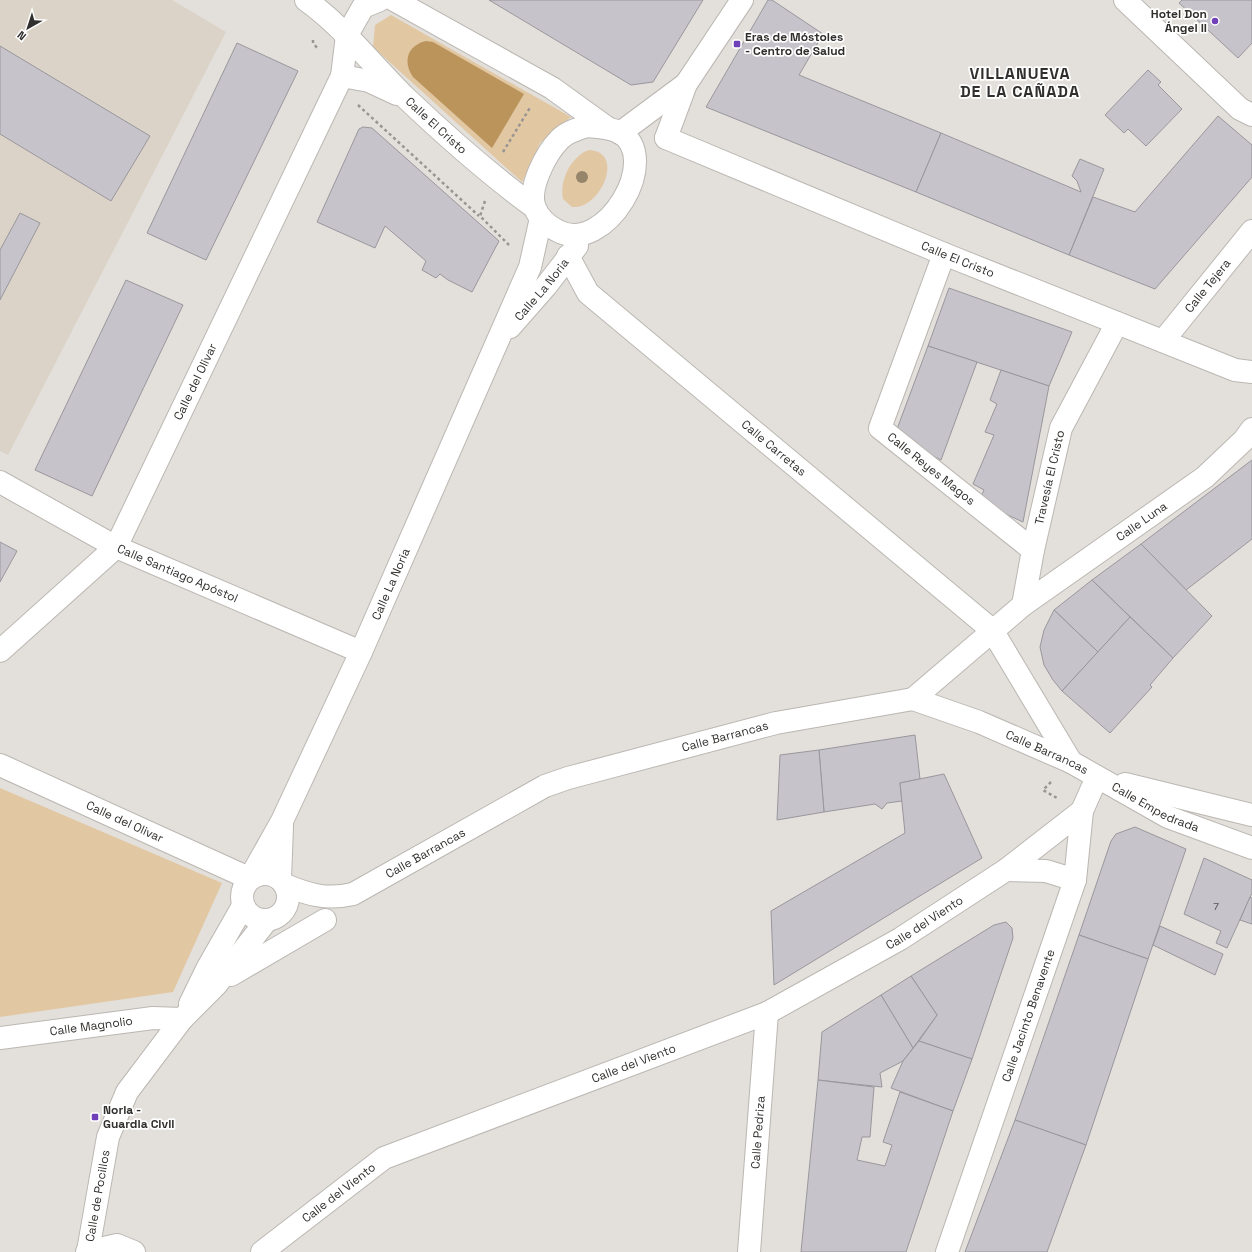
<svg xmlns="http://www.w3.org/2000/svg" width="1252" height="1252" font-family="'Space Grotesk',sans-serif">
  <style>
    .built { fill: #dbd3c7 }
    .green { fill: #e2c7a3 }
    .water { fill: #bb945c }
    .building { fill: #c6c4ca; stroke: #99979d }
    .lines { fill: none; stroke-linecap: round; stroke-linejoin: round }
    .minor-casing { stroke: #bbb7b2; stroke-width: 24 }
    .path { stroke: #989592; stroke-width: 2.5; stroke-dasharray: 3 3; stroke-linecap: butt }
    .minor { stroke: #fff; stroke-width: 22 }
    .tree { fill: #95856a }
    .poi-dot { fill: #6f40b8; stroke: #fff; stroke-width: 1.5 }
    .labels { text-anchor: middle; stroke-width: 3.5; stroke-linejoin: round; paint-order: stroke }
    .number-label { font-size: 10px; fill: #565454 }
    .poi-label { font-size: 12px; font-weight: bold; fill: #312f2d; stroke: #fff; text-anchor: start }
    .street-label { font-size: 12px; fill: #312f2d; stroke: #fff }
    .district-label { font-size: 16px; font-weight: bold; letter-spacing: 1px; fill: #312f2d; stroke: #fff }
  </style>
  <rect width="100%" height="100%" fill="#e3dfda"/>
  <!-- built -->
  <path class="built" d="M0,0H172L226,32L8,455L0,451Z"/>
  <!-- green -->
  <g class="green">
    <path d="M391,15L571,117L540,143L522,182L373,47L375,25Z"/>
    <path d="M589,150C626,152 600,210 572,207L563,199C559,181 571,156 589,150Z"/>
    <path d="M0,788L222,883L173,992L0,1017Z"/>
  </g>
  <!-- water -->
  <path class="water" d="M426,41L433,42L524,94L492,148L413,77C402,61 408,45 426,41Z"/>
  <!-- building -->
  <g class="building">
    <path d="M489,0H703L653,82L631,85Z"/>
    <path d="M768,0H772L823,34L799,75L941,133L916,192L706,107Z"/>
    <path d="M1182,0H1252V43L1238,58L1179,3Z"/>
    <path d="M237,43L298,71L206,260L147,233Z"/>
    <path d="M0,46L150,136L111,201L0,134Z"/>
    <path d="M1148,70L1161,82L1158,85L1182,109L1146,146L1128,129L1124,133L1105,115Z"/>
    <path d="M1218,116L1252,145V177L1155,289L1069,255L1093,197L1135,212Z"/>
    <path d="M363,127L372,128L499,241L472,292L448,280L440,274L436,278L422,270L426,261L385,226L375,248L317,222L359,129Z"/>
    <path d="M941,133L1081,192L1077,181L1072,176L1080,159L1104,169L1069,255L916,192Z"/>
    <path d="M20,213L40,223L0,300V250Z"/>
    <path d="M126,280L183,305L92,496L35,470Z"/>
    <path d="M949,288L1072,332L1049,386L928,346Z"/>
    <path d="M928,346L977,362L941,460L925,452L897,429Z"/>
    <path d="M1001,370L1049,386L1023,522L999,511L980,498L984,490L973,484L994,435L985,432L997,404L990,400Z"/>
    <path d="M1252,460V539L1186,590L1141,544Z"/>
    <path d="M0,542L17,551L0,582Z"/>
    <path d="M1141,544L1212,616L1173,658L1092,580Z"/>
    <path d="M1092,580L1130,617L1098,652L1054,610Z"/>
    <path d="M1054,610L1098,652L1062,691L1053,680L1044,665L1040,647L1044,630Z"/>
    <path d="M1130,617L1173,658L1150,685L1152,687L1110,733L1062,691Z"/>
    <path d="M915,735L920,779L900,783L902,801L887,803L882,809L875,804L824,812L819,750Z"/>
    <path d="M819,750L824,812L777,820L780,755Z"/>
    <path d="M944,774L982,858L774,985L771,911L905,833L900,783Z"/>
    <path d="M1135,827L1186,849L1148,959L1079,935L1111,841L1116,834Z"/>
    <path d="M1204,858L1252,880V893L1227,948L1216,943L1221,931L1184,914Z"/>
    <path d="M1250,897L1252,898V924L1240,920Z"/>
    <path d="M1006,922L1012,928L1013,938L972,1059L919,1041L937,1015L911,976L994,925Z"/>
    <path d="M1160,926L1223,954L1215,975L1153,945Z"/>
    <path d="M1079,935L1148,959L1086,1145L1015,1120Z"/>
    <path d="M911,976L937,1015L913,1048L881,995Z"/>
    <path d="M881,995L913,1048L903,1061L880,1073L882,1087L818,1080L822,1032Z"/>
    <path d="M919,1041L972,1059L953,1111L891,1088L903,1061Z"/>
    <path d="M818,1080L874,1087L870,1137H862L857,1160L885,1166L892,1145L883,1142L900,1092L953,1111L906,1252H801Z"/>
    <path d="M1015,1120L1086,1145L1047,1252H965Z"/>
  </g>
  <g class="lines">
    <defs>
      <g id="minor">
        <path id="s1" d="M306,0C345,28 373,66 406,98C447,137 489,174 534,207"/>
        <path d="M380,0L363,7L347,35L342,76L369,81L397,94"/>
        <path d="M394,0L552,88L606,127"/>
        <path d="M1125,0L1240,109L1252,115"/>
        <path d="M587,126C598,127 609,127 619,132C664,157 605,256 558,231C548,226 539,219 535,208C527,189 546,153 560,139C567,132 577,129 587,126Z"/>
        <path d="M620,133L686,84"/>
        <path id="s2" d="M666,138L944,254L1235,370L1252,372"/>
        <path d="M666,138L686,84L742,0"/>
        <path id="s3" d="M944,254L880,428L1033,550"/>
        <path id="s4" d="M568,256L588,293L992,630L1071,762"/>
        <path id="s5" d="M510,327L546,286L577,246"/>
        <path id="s6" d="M1163,341L1252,231"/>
        <path id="s7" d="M0,482L116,547L361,652"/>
        <path id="s8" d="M1023,605L1205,477L1244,440L1252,429"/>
        <path id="s9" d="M0,651L116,547L342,76"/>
        <path id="s10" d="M913,699L1023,605L1033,550L1061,428L1117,323"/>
        <path id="s11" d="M0,765L242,875L247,882"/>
        <path d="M1125,784L1252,815"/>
        <path d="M1006,870L1046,871L1075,880"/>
        <circle cx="265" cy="897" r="23"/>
        <path id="s12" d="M250,878L282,821L361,652L530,267L541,218"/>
        <path d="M280,879L282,826"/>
        <path id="s13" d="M285,885C309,895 327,900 353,894L545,786L568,778L776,723L913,699L979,722L1071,762L1168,817L1252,848"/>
        <path d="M231,975L325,920"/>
        <path d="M190,1004L207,969L243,906"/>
        <path id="s14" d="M0,1038L153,1018L182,1019"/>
        <path id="s15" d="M88,1251L108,1137L127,1092L182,1019L216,985L267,920"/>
        <path d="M87,1252L117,1245L134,1252"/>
        <path id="s16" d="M262,1252L384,1158L767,1013L900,939L1006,870L1082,811"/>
        <path id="s17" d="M749,1252L767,1013"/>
        <path id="s18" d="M947,1252L1075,880L1082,811L1097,777"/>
      </g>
    </defs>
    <!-- minor casing -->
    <use href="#minor" class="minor-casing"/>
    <!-- path -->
    <g class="path">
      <path d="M313,40V43L318,49"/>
      <path d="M358,105L479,216"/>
      <path d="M503,152L531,106"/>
      <path d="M485,201L480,216L509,245"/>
      <path d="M1051,782L1043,790L1057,798"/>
    </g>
    <!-- minor -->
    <use href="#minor" class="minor"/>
  </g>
  <!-- trees -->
  <circle class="tree" cx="582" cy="177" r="6"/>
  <!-- markers -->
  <g class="poi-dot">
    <circle cx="1215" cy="21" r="4"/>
    <rect x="733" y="40" width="8" height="8" rx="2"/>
    <rect x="91" y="1113" width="8" height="8" rx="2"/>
  </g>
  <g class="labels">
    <!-- number labels -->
    <g class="number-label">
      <text x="1216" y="910">7</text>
    </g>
    <!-- poi labels -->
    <g class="poi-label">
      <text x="1207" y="18" text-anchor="end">Hotel Don<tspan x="1207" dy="14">Ángel II</tspan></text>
      <text x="745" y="41">Eras de Móstoles<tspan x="745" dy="14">- Centro de Salud</tspan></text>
      <text x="103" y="1114">Noria -<tspan x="103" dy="14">Guardia Civil</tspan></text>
    </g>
    <!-- street labels -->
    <g class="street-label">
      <text dy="4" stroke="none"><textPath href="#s1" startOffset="181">Calle El Cristo</textPath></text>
      <text dy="4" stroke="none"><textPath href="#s2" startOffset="316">Calle El Cristo</textPath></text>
      <text dy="4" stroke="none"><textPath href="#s6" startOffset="71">Calle Tejera</textPath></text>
      <text dy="4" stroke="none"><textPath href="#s5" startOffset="49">Calle La Noria</textPath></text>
      <text dy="4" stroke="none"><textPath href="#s9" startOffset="339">Calle del Olivar</textPath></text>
      <text dy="4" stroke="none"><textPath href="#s4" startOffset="284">Calle Carretas</textPath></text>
      <text dy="4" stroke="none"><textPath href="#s3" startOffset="251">Calle Reyes Magos</textPath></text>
      <text dy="4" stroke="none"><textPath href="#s10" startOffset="275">Travesía El Cristo</textPath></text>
      <text dy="4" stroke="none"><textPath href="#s8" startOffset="145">Calle Luna</textPath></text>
      <text dy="4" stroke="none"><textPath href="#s7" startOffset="200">Calle Santiago Apóstol</textPath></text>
      <text dy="4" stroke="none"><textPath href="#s12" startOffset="326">Calle La Noria</textPath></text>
      <text dy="4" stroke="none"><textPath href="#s13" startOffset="477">Calle Barrancas</textPath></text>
      <text dy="4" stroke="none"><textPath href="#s13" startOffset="813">Calle Barrancas</textPath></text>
      <text dy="4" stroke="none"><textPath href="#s13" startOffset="935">Calle Empedrada</textPath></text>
      <text dy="4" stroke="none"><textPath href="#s11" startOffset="137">Calle del Olivar</textPath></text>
      <text dy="4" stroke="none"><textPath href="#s13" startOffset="153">Calle Barrancas</textPath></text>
      <text dy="4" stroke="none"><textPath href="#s16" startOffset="745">Calle del Viento</textPath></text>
      <text dy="4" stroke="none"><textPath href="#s18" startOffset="250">Calle Jacinto Benavente</textPath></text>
      <text dy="4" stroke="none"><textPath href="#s14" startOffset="92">Calle Magnolio</textPath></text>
      <text dy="4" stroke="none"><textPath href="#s16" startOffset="421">Calle del Viento</textPath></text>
      <text dy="4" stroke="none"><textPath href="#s17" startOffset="120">Calle Pedriza</textPath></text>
      <text dy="4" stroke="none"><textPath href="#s16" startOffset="97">Calle del Viento</textPath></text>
      <text dy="4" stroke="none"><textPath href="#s15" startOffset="56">Calle de Pocillos</textPath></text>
    </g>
    <!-- district labels -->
    <g class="district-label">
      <text x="1020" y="79">VILLANUEVA<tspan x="1020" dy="18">DE LA CAÑADA</tspan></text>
    </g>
  </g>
  <!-- north arrow -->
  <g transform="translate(28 28) rotate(219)" stroke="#ffffff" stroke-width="3" paint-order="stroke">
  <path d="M0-3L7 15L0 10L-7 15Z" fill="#312f2d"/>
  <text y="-6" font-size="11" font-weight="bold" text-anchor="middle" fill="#312f2d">N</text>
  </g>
</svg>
